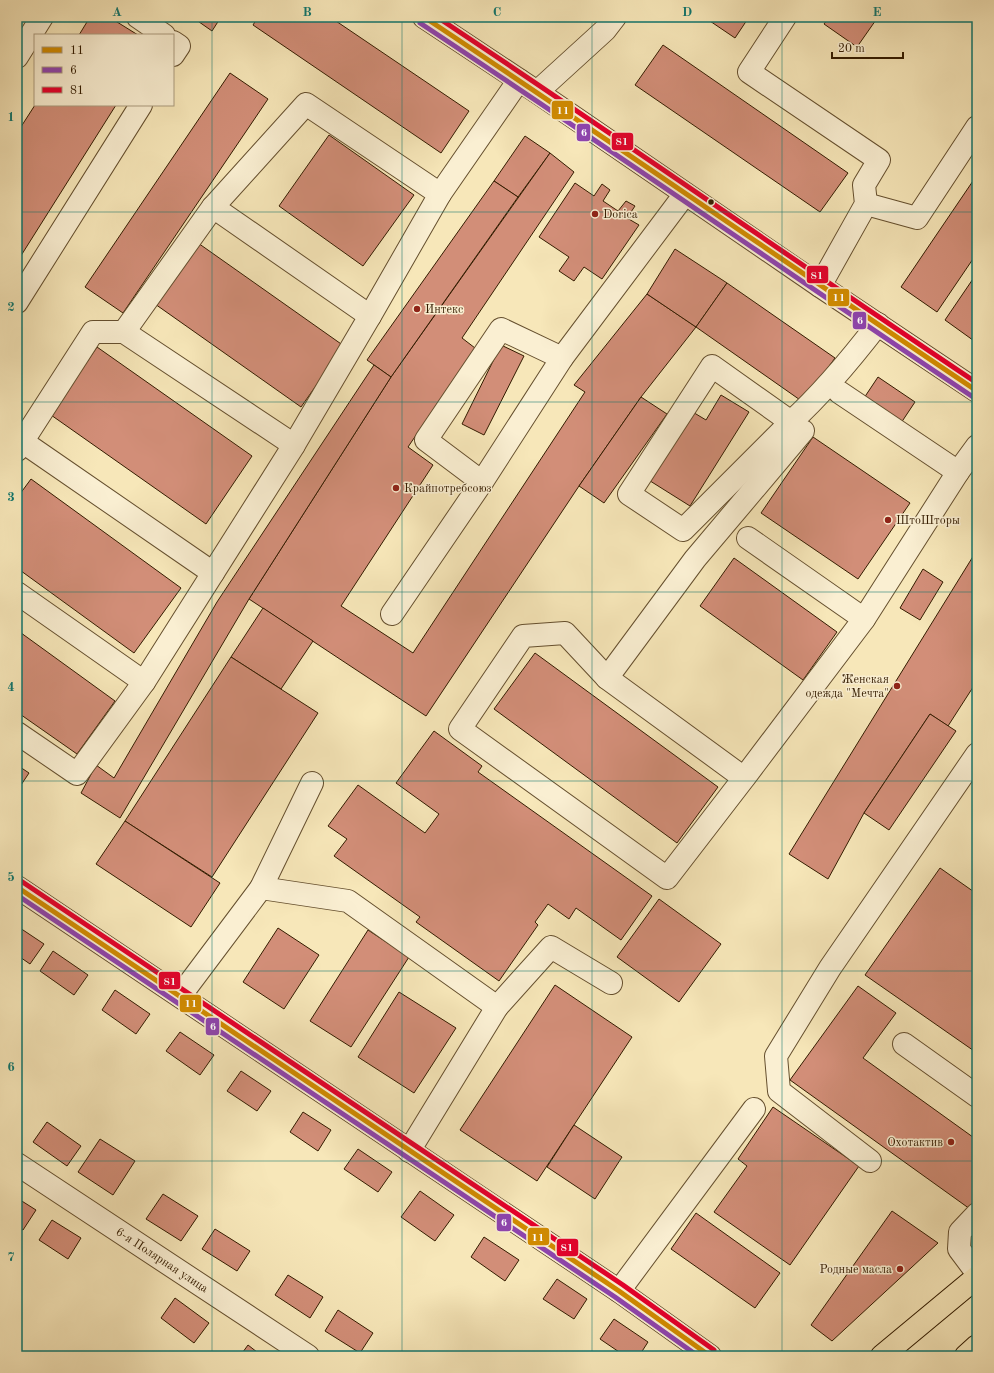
<svg xmlns="http://www.w3.org/2000/svg" width="994" height="1373" font-family="'Old Standard TT',serif">
  <style>
    .building { fill: #d28e78; stroke: #341c00 }
    .lines { fill: none; stroke-linecap: round; stroke-linejoin: round }
    .minor-casing { stroke: #654f2e; stroke-width: 24 }
    .major-casing { stroke: #341c00; stroke-width: 24 }
    .minor { stroke: #faefd2; stroke-width: 22 }
    .major { stroke: #f7e7b9; stroke-width: 22 }
    .bus-1-casing { stroke: #faefd2; stroke-width: 8 }
    .bus-2-casing { stroke: #faefd2; stroke-width: 8 }
    .bus-3-casing { stroke: #faefd2; stroke-width: 8 }
    .bus-1 { stroke: #d08a00; stroke-width: 5 }
    .bus-2 { stroke: #8e44ad; stroke-width: 5 }
    .bus-3 { stroke: #e4002b; stroke-width: 5 }
    .grid { fill: none; stroke: #0f766e; stroke-width: 1; stroke-opacity: 0.55 }
    .bus-dot { fill: #341c00; stroke: #faefd2; stroke-width: 1.5 }
    .poi-dot { fill: #8f2418; stroke: #faefd2; stroke-width: 1.5 }
    .labels { text-anchor: middle; stroke-width: 3; stroke-linejoin: round; paint-order: stroke }
    .poi-label { font-size: 12px; fill: #341c00; stroke: #faefd2; text-anchor: start }
    .street-label { font-size: 12px; fill: #341c00; stroke: #faefd2 }
    .line-badge { stroke: #faefd2; stroke-width: 1.5 }
    .badge-label { font-size: 11px; text-anchor: middle; font-weight: bold; fill: #fff }
    .neatline { fill: none; stroke: #0f766e; stroke-width: 1.5 }
    .grid-label { font-size: 13px; text-anchor: middle; font-weight: bold; fill: #0f766e }
  </style>
  <rect width="100%" height="100%" fill="#f7e7b9"/>
  <filter id="stains"><feTurbulence type="fractalNoise" baseFrequency=".005" numOctaves="4"/><feColorMatrix values="0 0 0 0 .2 0 0 0 0 .09 0 0 0 0 .02 0 0 0 .5 -.17"/></filter>
  <radialGradient id="worn" r=".72"><stop offset=".6" stop-color="#630" stop-opacity="0"/><stop offset="1" stop-color="#630" stop-opacity=".3"/></radialGradient>
  <!-- building -->
  <g class="building">
    <path d="M90,17H109L138,35H79Z"/>
    <path d="M192,17H221L212,31Z"/>
    <path d="M258,17H330L469,111L441,153L253,25Z"/>
    <path d="M704,17H749L735,38Z"/>
    <path d="M829,17H878L857,47L824,24Z"/>
    <path d="M663,45L848,173L820,212L635,85Z"/>
    <path d="M230,73L268,99L123,313L85,287Z"/>
    <path d="M35,105H116L17,262V133Z"/>
    <path d="M329,135L414,195L363,266L279,206Z"/>
    <path d="M525,136L550,153L518,197L494,181Z"/>
    <path d="M550,153L574,172L462,338L475,348L408,447L433,465L341,606L413,653L585,392L574,385L647,294L696,327L641,397L579,486L426,716L249,599L391,377Z"/>
    <path d="M977,175V253L937,312L901,287Z"/>
    <path d="M494,181L518,197L391,377L367,360Z"/>
    <path d="M575,183L594,196L602,184L610,190L603,201L618,211L626,201L635,206L627,218L639,225L602,279L584,267L574,281L559,271L569,257L539,237Z"/>
    <path d="M198,243L344,346L301,407L155,304Z"/>
    <path d="M675,249L727,283L696,327L647,294Z"/>
    <path d="M977,273V343L945,320Z"/>
    <path d="M727,283L835,358L803,402L696,327Z"/>
    <path d="M501,345L524,356L484,435L462,424Z"/>
    <path d="M97,347L252,456L206,524L51,415Z"/>
    <path d="M374,365L391,377L249,599L120,818L81,793L96,765L114,778L217,602Z"/>
    <path d="M878,377L915,402L901,423L864,398Z"/>
    <path d="M721,395L749,412L690,506L647,479L691,411L706,420Z"/>
    <path d="M641,397L667,414L604,503L579,486Z"/>
    <path d="M813,437L910,503L858,579L761,513Z"/>
    <path d="M31,479L181,588L134,653L17,568V498Z"/>
    <path d="M977,550V681L948,726L930,714L864,813L828,879L789,854Z"/>
    <path d="M734,558L837,632L803,680L700,606Z"/>
    <path d="M923,569L943,582L920,620L900,608Z"/>
    <path d="M263,608L313,641L281,689L231,657Z"/>
    <path d="M17,630L115,701L77,754L17,712Z"/>
    <path d="M535,653L718,787L677,843L494,709Z"/>
    <path d="M231,657L318,713L212,877L125,821Z"/>
    <path d="M930,714L956,731L889,830L864,813Z"/>
    <path d="M434,731L482,766L478,772L652,896L621,940L576,908L569,919L548,904L535,922L538,925L499,981L416,922L420,917L334,856L347,839L328,826L358,785L425,833L439,814L396,783Z"/>
    <path d="M17,765L29,773L17,791Z"/>
    <path d="M125,821L220,883L191,927L96,864Z"/>
    <path d="M940,868L977,894V1053L865,975Z"/>
    <path d="M659,899L721,944L679,1002L617,957Z"/>
    <path d="M17,926L44,944L30,964L17,955Z"/>
    <path d="M278,928L319,955L284,1009L243,982Z"/>
    <path d="M368,930L409,957L351,1047L310,1021Z"/>
    <path d="M53,951L88,975L74,995L40,971Z"/>
    <path d="M555,985L632,1037L537,1181L460,1130Z"/>
    <path d="M858,986L896,1013L863,1058L977,1140V1198L970,1209L790,1080Z"/>
    <path d="M115,990L150,1014L136,1034L102,1010Z"/>
    <path d="M399,992L456,1028L414,1093L358,1057Z"/>
    <path d="M180,1032L214,1055L200,1075L166,1051Z"/>
    <path d="M241,1071L271,1091L257,1111L227,1091Z"/>
    <path d="M773,1107L859,1166L790,1265L714,1212L747,1166L738,1159Z"/>
    <path d="M303,1112L331,1130L318,1151L290,1132Z"/>
    <path d="M47,1122L81,1146L67,1166L33,1142Z"/>
    <path d="M574,1125L622,1157L595,1199L547,1167Z"/>
    <path d="M100,1139L135,1161L113,1195L78,1172Z"/>
    <path d="M358,1149L392,1172L378,1192L344,1169Z"/>
    <path d="M420,1191L454,1215L435,1241L401,1217Z"/>
    <path d="M163,1194L198,1216L181,1241L146,1219Z"/>
    <path d="M17,1198L36,1210L23,1230L17,1227Z"/>
    <path d="M892,1211L938,1243L832,1341L811,1325Z"/>
    <path d="M696,1213L780,1273L755,1308L671,1249Z"/>
    <path d="M52,1220L81,1238L68,1259L39,1240Z"/>
    <path d="M215,1229L250,1251L237,1271L202,1249Z"/>
    <path d="M484,1237L519,1260L505,1281L471,1257Z"/>
    <path d="M288,1275L323,1297L310,1318L275,1295Z"/>
    <path d="M557,1279L587,1299L574,1319L543,1299Z"/>
    <path d="M175,1298L209,1323L194,1343L161,1318Z"/>
    <path d="M338,1310L373,1333L360,1353L325,1331Z"/>
    <path d="M614,1319L648,1342L639,1356H625L600,1339Z"/>
    <path d="M248,1345L262,1356H240Z"/>
  </g>
  <g class="lines">
    <defs>
      <g id="minor">
        <path d="M138,17L164,35"/>
        <path d="M424,17L537,92L820,286L977,391"/>
        <path d="M785,17L749,72L879,160L864,185L866,204L820,286"/>
        <path d="M173,42L179,46L173,55"/>
        <path d="M17,57L42,17"/>
        <path d="M537,92L605,30L615,17"/>
        <path d="M866,204L917,218L977,127"/>
        <path d="M17,302L141,105"/>
        <path d="M370,316L440,194"/>
        <path d="M124,332L213,207"/>
        <path d="M839,392L958,472"/>
        <path d="M791,422L712,366L629,494L683,530L791,422C824,392 851,359 878,324"/>
        <path d="M23,442L213,573"/>
        <path d="M294,445L370,316L213,207L306,104L440,194L519,80"/>
        <path d="M17,450L93,332H124L294,445L144,682L77,774L17,733"/>
        <path d="M482,482L562,358L685,194"/>
        <path d="M748,538L864,619"/>
        <path d="M17,593L144,682"/>
        <path d="M392,614L482,482L426,440L501,329L562,358"/>
        <path d="M607,678L695,559L803,431"/>
        <path d="M744,778L667,878L460,729L523,636L565,633L607,678L744,778L864,619L958,472L977,446"/>
        <path d="M17,887L619,1291L710,1356"/>
        <path d="M261,888L348,901L497,1007L551,947L611,983"/>
        <path d="M180,996L261,888L312,783"/>
        <path d="M904,1044L977,1096"/>
        <path d="M409,1151L497,1007"/>
        <path d="M870,1161L779,1091L776,1056L830,968L977,754"/>
        <path id="s1" d="M17,1164L308,1356"/>
        <path d="M977,1214L960,1232L959,1249L977,1273"/>
        <path d="M619,1291L754,1109"/>
      </g>
      <g id="major">
        <path d="M882,1356L977,1277"/>
        <path d="M966,1356L977,1346"/>
      </g>
    </defs>
    <!-- minor casing -->
    <use href="#minor" class="minor-casing"/>
    <!-- major casing -->
    <use href="#major" class="major-casing"/>
    <!-- minor -->
    <use href="#minor" class="minor"/>
    <!-- major -->
    <use href="#major" class="major"/>
    <defs>
      <g id="bus-1">
        <path d="M424,17C609,140 792,267 977,391"/>
        <path d="M17,887L619,1291L710,1356"/>
      </g>
      <g id="bus-2">
        <path d="M420,23C606,146 788,273 973,397"/>
        <path d="M17,895L615,1297L698,1356"/>
      </g>
      <g id="bus-3">
        <path d="M437,17C618,137 796,262 977,383"/>
        <path d="M21,881L623,1285L714,1350"/>
      </g>
    </defs>
    <!-- bus-1 casing -->
    <use href="#bus-1" class="bus-1-casing"/>
    <!-- bus-2 casing -->
    <use href="#bus-2" class="bus-2-casing"/>
    <!-- bus-3 casing -->
    <use href="#bus-3" class="bus-3-casing"/>
    <!-- bus-1 -->
    <use href="#bus-1" class="bus-1"/>
    <!-- bus-2 -->
    <use href="#bus-2" class="bus-2"/>
    <!-- bus-3 -->
    <use href="#bus-3" class="bus-3"/>
  </g>
  <!-- grid -->
  <path class="grid" d="M212,17V1356M402,17V1356M592,17V1356M782,17V1356M17,212H977M17,402H977M17,592H977M17,781H977M17,971H977M17,1161H977"/>
  <!-- markers -->
  <circle class="bus-dot" cx="711" cy="202" r="3.5"/>
  <g class="poi-dot">
    <circle cx="595" cy="214" r="4"/>
    <circle cx="417" cy="309" r="4"/>
    <circle cx="396" cy="488" r="4"/>
    <circle cx="888" cy="520" r="4"/>
    <circle cx="897" cy="686" r="4"/>
    <circle cx="951" cy="1142" r="4"/>
    <circle cx="900" cy="1269" r="4"/>
  </g>
  <g class="labels">
    <!-- poi labels -->
    <g class="poi-label">
      <text x="603" y="218">Dorica</text>
      <text x="425" y="313">Интекс</text>
      <text x="404" y="492">Крайпотребсоюз</text>
      <text x="896" y="524">ШтоШторы</text>
      <text x="889" y="683" text-anchor="end">Женская<tspan x="889" dy="14">одежда "Мечта"</tspan></text>
      <text x="943" y="1146" text-anchor="end">Охотактив</text>
      <text x="892" y="1273" text-anchor="end">Родные масла</text>
    </g>
    <!-- street labels -->
    <g class="street-label">
      <text dy="4" stroke="none"><textPath href="#s1" startOffset="174">6-я Полярная улица</textPath></text>
    </g>
  </g>
  <g class="line-badge">
    <rect x="551" y="100" width="23" height="20" rx="4" fill="#d08a00"/>
    <rect x="576" y="123" width="15" height="19" rx="4" fill="#8e44ad"/>
    <rect x="611" y="132" width="23" height="19" rx="4" fill="#e4002b"/>
    <rect x="806" y="265" width="23" height="19" rx="4" fill="#e4002b"/>
    <rect x="827" y="288" width="23" height="19" rx="4" fill="#d08a00"/>
    <rect x="852" y="311" width="15" height="19" rx="4" fill="#8e44ad"/>
    <rect x="158" y="971" width="23" height="19" rx="4" fill="#e4002b"/>
    <rect x="179" y="994" width="23" height="19" rx="4" fill="#d08a00"/>
    <rect x="205" y="1017" width="15" height="19" rx="4" fill="#8e44ad"/>
    <rect x="496" y="1213" width="16" height="19" rx="4" fill="#8e44ad"/>
    <rect x="527" y="1227" width="23" height="19" rx="4" fill="#d08a00"/>
    <rect x="556" y="1238" width="23" height="19" rx="4" fill="#e4002b"/>
  </g>
  <g class="badge-label">
    <text x="563" y="114">11</text>
    <text x="584" y="136">6</text>
    <text x="622" y="145">81</text>
    <text x="817" y="279">81</text>
    <text x="839" y="301">11</text>
    <text x="860" y="324">6</text>
    <text x="170" y="985">81</text>
    <text x="191" y="1007">11</text>
    <text x="213" y="1030">6</text>
    <text x="504" y="1226">6</text>
    <text x="538" y="1241">11</text>
    <text x="567" y="1251">81</text>
  </g>
  <!-- margin -->
  <rect width="994" height="1373" fill="none" stroke="#f7e7b9" stroke-width="44"/>
  <!-- legend -->
  <rect x="34" y="34" width="140" height="72" fill="#faefd2" stroke="#ab9b7e"/>
  <rect x="42" y="47" width="20" height="6" fill="#d08a00" stroke="#ab9b7e"/>
  <text x="70" y="54" font-size="12" fill="#341c00">11</text>
  <rect x="42" y="67" width="20" height="6" fill="#8e44ad" stroke="#ab9b7e"/>
  <text x="70" y="74" font-size="12" fill="#341c00">6</text>
  <rect x="42" y="87" width="20" height="6" fill="#e4002b" stroke="#ab9b7e"/>
  <text x="70" y="94" font-size="12" fill="#341c00">81</text>
  <!-- scale -->
  <path d="M832 52v6h71v-6" fill="none" stroke="#341c00" stroke-width="2"/>
  <text x="838" y="52" font-size="12" fill="#341c00" stroke="#faefd2" stroke-width="3" paint-order="stroke">20 m</text>
  <rect x="22" y="22" width="950" height="1329" class="neatline"/>
  <g class="grid-label">
    <text x="117" y="16">A</text>
    <text x="307" y="16">B</text>
    <text x="497" y="16">C</text>
    <text x="687" y="16">D</text>
    <text x="877" y="16">E</text>
    <text x="11" y="121">1</text>
    <text x="11" y="311">2</text>
    <text x="11" y="501">3</text>
    <text x="11" y="691">4</text>
    <text x="11" y="881">5</text>
    <text x="11" y="1071">6</text>
    <text x="11" y="1261">7</text>
  </g>
  <rect width="100%" height="100%" filter="url(#stains)"/>
  <rect width="100%" height="100%" fill="url(#worn)"/>
</svg>
